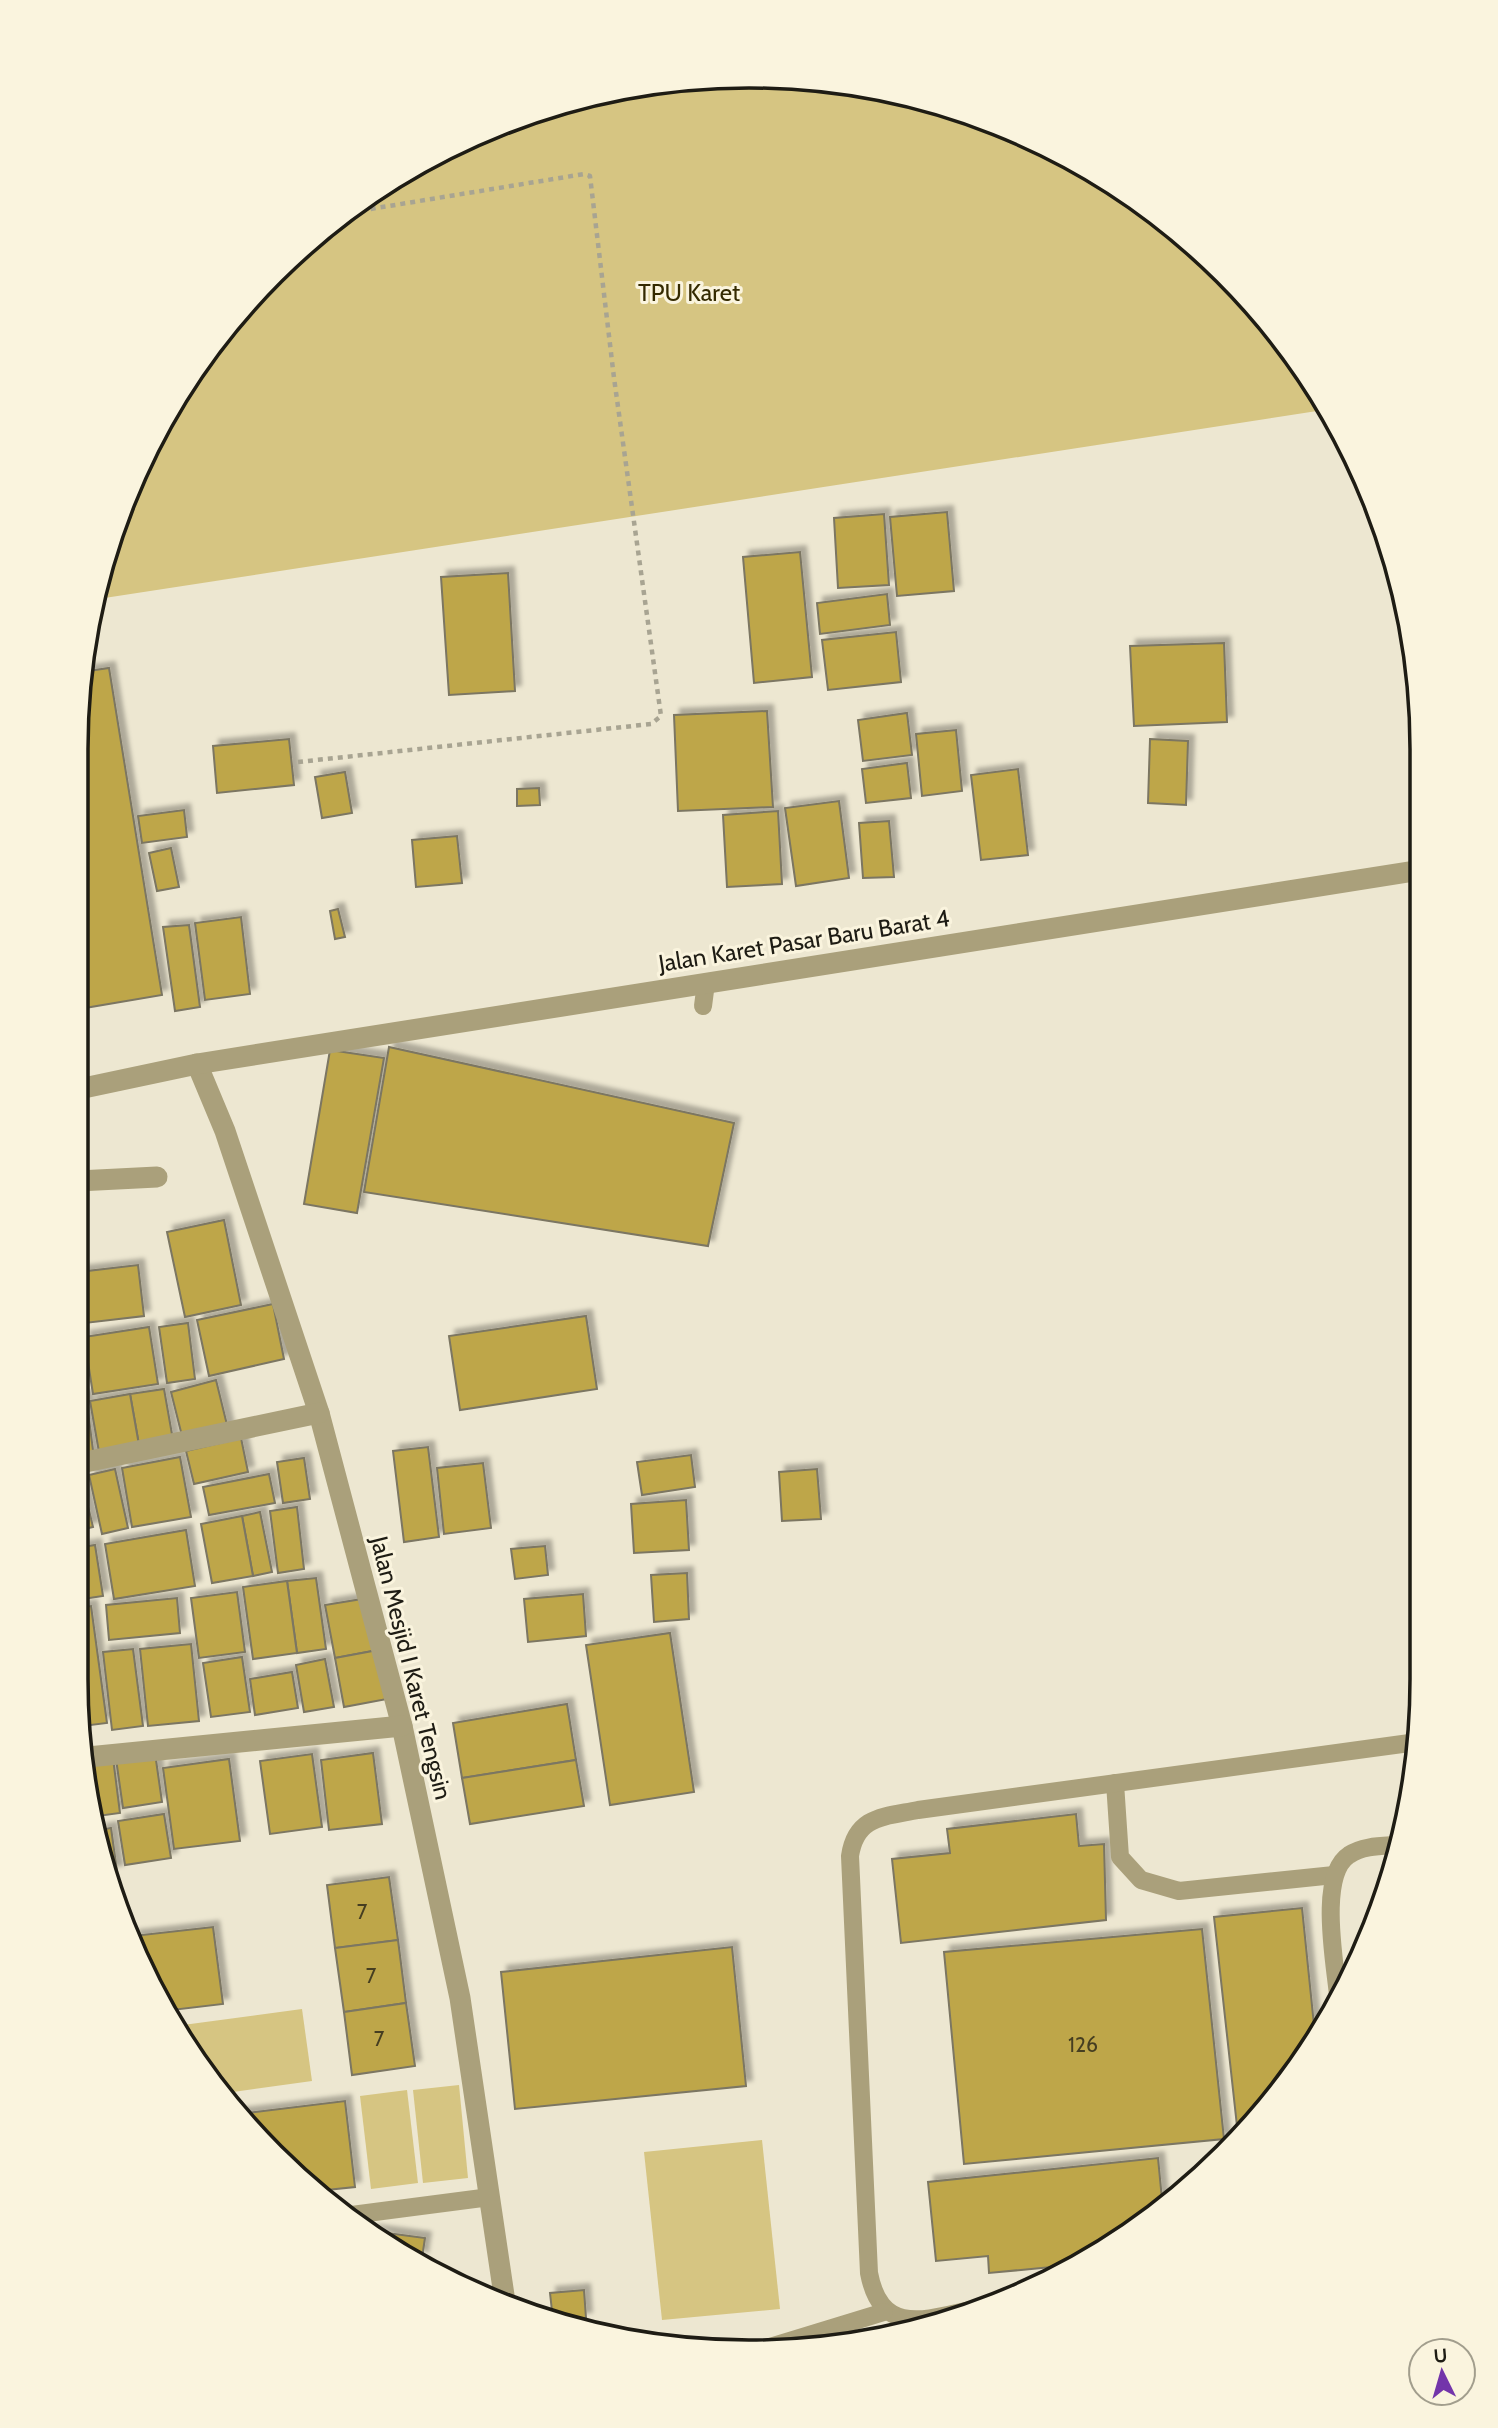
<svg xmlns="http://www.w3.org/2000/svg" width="1498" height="2428" font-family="Cabin,sans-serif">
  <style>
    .green { fill: #d6c582 }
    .building { fill: #bea648; stroke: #7b7662; stroke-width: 2; filter: url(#shadow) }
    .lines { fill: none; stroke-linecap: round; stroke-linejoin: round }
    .path { stroke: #a8a492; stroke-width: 4.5; stroke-dasharray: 5 5; stroke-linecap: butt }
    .service { stroke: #aaa07b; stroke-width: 18 }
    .minor { stroke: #aaa07b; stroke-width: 21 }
    .labels { text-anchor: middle; stroke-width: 6; stroke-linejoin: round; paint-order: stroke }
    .number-label { font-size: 21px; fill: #463e21 }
    .park-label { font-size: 24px; fill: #342a01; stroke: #faf4de }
    .street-label { font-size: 24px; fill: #1e1c14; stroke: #faf4de }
    .rim { fill: none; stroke: #1e1c14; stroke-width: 3.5 }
  </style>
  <defs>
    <filter id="shadow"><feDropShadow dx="6" dy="-6" stdDeviation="2" flood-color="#0004"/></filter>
  </defs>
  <rect width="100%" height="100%" fill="#ede7d1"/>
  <!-- green -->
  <g class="green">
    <path d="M793,77L923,98L1047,145L1159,214L1256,305L1330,409L98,599L126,492L214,339L304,243L412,166L532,111L661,81Z"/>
    <path d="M302,2009L312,2081L219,2094L185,2033L183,2025Z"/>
    <path d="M459,2085L468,2178L423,2183L413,2090Z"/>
    <path d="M407,2090L418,2183L371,2189L360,2096Z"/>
    <path d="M762,2140L780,2309L662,2320L644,2152Z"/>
  </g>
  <!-- building -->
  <g class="building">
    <path d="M947,512L954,591L897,596L890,517Z"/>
    <path d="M884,514L889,585L838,588L834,518Z"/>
    <path d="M800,552L812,677L754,683L743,557Z"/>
    <path d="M508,573L515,691L449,695L441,577Z"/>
    <path d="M887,594L890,625L820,634L817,603Z"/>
    <path d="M896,632L901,682L828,690L822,640Z"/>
    <path d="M1224,643L1227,722L1134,726L1130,646Z"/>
    <path d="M109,668L162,995L79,1009L81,672Z"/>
    <path d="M767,711L773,807L678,811L674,715Z"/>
    <path d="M907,713L912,755L863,761L858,720Z"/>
    <path d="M956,730L962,791L922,796L916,734Z"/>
    <path d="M289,739L294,785L217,793L213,746Z"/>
    <path d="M1150,739L1188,741L1186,805L1148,803Z"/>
    <path d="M907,763L911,798L866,803L862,769Z"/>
    <path d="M1018,769L1028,855L981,860L971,775Z"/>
    <path d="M345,772L352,813L322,818L315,777Z"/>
    <path d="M539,788L540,805L517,806V789Z"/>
    <path d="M839,801L849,878L796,886L785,808Z"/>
    <path d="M184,810L187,837L142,843L138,816Z"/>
    <path d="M778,811L782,884L727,887L723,815Z"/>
    <path d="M889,821L894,877L863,878L859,823Z"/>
    <path d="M457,836L462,883L416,887L412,840Z"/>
    <path d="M171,848L179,887L157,891L149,853Z"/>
    <path d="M338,909L345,937L335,939L330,911Z"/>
    <path d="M241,917L250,994L205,1000L195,923Z"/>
    <path d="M189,925L200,1007L175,1011L163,927Z"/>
    <path d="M389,1047L734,1123L708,1246L364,1192Z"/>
    <path d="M330,1050L384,1058L357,1213L304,1204Z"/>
    <path d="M224,1220L241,1305L185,1317L167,1232Z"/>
    <path d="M138,1265L144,1316L85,1323L79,1272Z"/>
    <path d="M273,1304L284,1359L209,1376L197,1320Z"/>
    <path d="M586,1316L597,1389L460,1410L449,1336Z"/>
    <path d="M188,1323L195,1379L167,1383L159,1327Z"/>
    <path d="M149,1327L158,1384L93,1394L84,1337Z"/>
    <path d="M77,1346L84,1388L77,1389Z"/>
    <path d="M216,1380L228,1429L183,1440L171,1392Z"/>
    <path d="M164,1389L173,1440L139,1445L130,1394Z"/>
    <path d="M130,1394L139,1445L99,1452L90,1401Z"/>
    <path d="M86,1396L94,1458L76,1460L77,1397Z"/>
    <path d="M241,1438L248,1472L194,1484L186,1451Z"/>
    <path d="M428,1447L439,1537L404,1542L393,1451Z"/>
    <path d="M691,1455L695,1487L642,1495L637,1462Z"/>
    <path d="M180,1457L191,1517L132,1527L122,1468Z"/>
    <path d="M304,1458L310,1499L283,1503L277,1462Z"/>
    <path d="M483,1463L491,1528L444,1534L437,1468Z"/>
    <path d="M115,1469L128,1528L102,1534L89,1475Z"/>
    <path d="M817,1469L821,1519L782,1521L779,1472Z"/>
    <path d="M80,1473L93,1527L76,1531V1474Z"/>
    <path d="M269,1474L275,1503L209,1515L203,1487Z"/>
    <path d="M686,1500L689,1550L634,1553L631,1504Z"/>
    <path d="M297,1507L304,1569L278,1573L270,1511Z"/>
    <path d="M260,1512L272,1572L253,1576L242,1516Z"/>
    <path d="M242,1516L253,1576L212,1583L201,1524Z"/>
    <path d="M186,1530L195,1586L114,1599L105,1544Z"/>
    <path d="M95,1545L103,1596L76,1600V1548Z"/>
    <path d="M545,1546L548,1575L515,1579L511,1549Z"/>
    <path d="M687,1573L689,1619L654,1622L651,1575Z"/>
    <path d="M316,1578L326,1649L297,1653L287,1581Z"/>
    <path d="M287,1581L297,1653L253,1659L243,1587Z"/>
    <path d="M237,1592L245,1652L199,1658L191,1598Z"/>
    <path d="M583,1594L586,1636L528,1642L524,1599Z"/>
    <path d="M177,1598L180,1633L109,1640L106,1605Z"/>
    <path d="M368,1598L378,1650L335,1658L325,1605Z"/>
    <path d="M91,1606L107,1723L83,1726L75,1679L76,1608Z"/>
    <path d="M670,1633L694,1792L610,1805L586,1645Z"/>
    <path d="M191,1644L199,1721L148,1726L140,1649Z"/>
    <path d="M133,1649L143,1726L112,1730L103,1652Z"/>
    <path d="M378,1650L387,1699L344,1707L335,1658Z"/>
    <path d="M242,1657L250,1712L211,1717L203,1663Z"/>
    <path d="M325,1659L334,1707L304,1712L296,1665Z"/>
    <path d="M292,1672L298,1708L255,1715L250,1679Z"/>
    <path d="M567,1704L576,1760L462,1778L453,1723Z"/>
    <path d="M155,1753L162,1802L123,1808L116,1759Z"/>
    <path d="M373,1753L382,1824L329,1830L321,1760Z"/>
    <path d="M312,1754L322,1827L270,1834L260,1761Z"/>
    <path d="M113,1758L120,1813L98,1816L89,1760Z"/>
    <path d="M229,1759L240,1841L174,1849L163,1768Z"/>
    <path d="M576,1760L584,1806L470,1824L462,1778Z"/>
    <path d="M164,1814L171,1858L125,1865L118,1821Z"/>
    <path d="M1076,1814L1079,1846L1104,1844L1106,1920L901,1943L892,1859L950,1853L947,1829Z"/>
    <path d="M111,1828L117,1871L107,1872L100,1830Z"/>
    <path d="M389,1877L398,1940L335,1948L327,1885Z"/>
    <path d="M1302,1908L1315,2035L1284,2089L1248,2125L1237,2126L1214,1917Z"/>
    <path d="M213,1927L223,2004L172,2010L133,1936Z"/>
    <path d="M1202,1929L1224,2139L964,2164L944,1952Z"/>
    <path d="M398,1940L406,2003L344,2012L335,1948Z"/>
    <path d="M732,1947L746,2086L515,2109L501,1972Z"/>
    <path d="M406,2003L415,2066L352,2075L344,2012Z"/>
    <path d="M345,2101L355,2187L317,2191L239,2114Z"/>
    <path d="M1158,2158L1163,2210L1062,2266L989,2273L988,2256L936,2261L928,2182Z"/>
    <path d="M372,2231L425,2238L422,2258Z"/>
    <path d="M584,2290L586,2318L553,2320L550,2293Z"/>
  </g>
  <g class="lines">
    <!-- path -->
    <path class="path" d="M298,762L651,724L661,716L614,378L590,176L584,174L346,213"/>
    <!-- service -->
    <g class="service">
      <path d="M703,1006L706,983"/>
      <path d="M1115,1783L1120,1857L1141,1880L1179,1891L1334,1875"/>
      <path d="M1338,1995C1335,1963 1318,1875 1349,1855C1362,1846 1381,1846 1396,1845"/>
      <path d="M344,2216L490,2197"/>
      <path d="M985,2307C934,2316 882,2342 869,2273L850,1856C856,1816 883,1817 918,1810L1417,1742"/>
      <path d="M754,2352L884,2312"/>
    </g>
    <!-- minor -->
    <g class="minor">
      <path d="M197,1064L225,1131L319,1413L402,1726L460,1998L505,2302"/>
      <path d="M79,1089L197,1064L1421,870"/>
      <path d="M78,1181L157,1177"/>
      <path d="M76,1464L319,1413"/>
      <path d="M88,1757L402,1726"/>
    </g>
  </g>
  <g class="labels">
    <!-- number labels -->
    <g class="number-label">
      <text x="362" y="1919">7</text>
      <text x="371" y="1983">7</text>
      <text x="379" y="2046">7</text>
      <text x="1083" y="2052">126</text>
    </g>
    <!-- park labels -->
    <g class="park-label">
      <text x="689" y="301">TPU Karet</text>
    </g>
    <!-- street labels -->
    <g class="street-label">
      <text transform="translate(804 941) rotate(-9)" y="8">Jalan Karet Pasar Baru Barat 4</text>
      <text transform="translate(411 1668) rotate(76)" y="8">Jalan Mesjid I Karet Tengsin</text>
    </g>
  </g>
  <!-- crop -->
  <path d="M0 0H1498V2428H0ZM749 88H749A661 661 0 0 1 1410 749V1679A661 661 0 0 1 749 2340H749A661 661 0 0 1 88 1679V749A661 661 0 0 1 749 88Z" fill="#faf4de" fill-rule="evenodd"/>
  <path class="rim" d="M749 88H749A661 661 0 0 1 1410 749V1679A661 661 0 0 1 749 2340H749A661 661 0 0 1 88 1679V749A661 661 0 0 1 749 88Z"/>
  <!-- north arrow -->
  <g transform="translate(1442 2372) rotate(355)"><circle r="33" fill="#faf4de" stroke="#a29e8d" stroke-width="2"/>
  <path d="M0-5L12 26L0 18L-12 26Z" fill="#7335aa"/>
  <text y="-10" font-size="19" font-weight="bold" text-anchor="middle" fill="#1e1c14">U</text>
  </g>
</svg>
